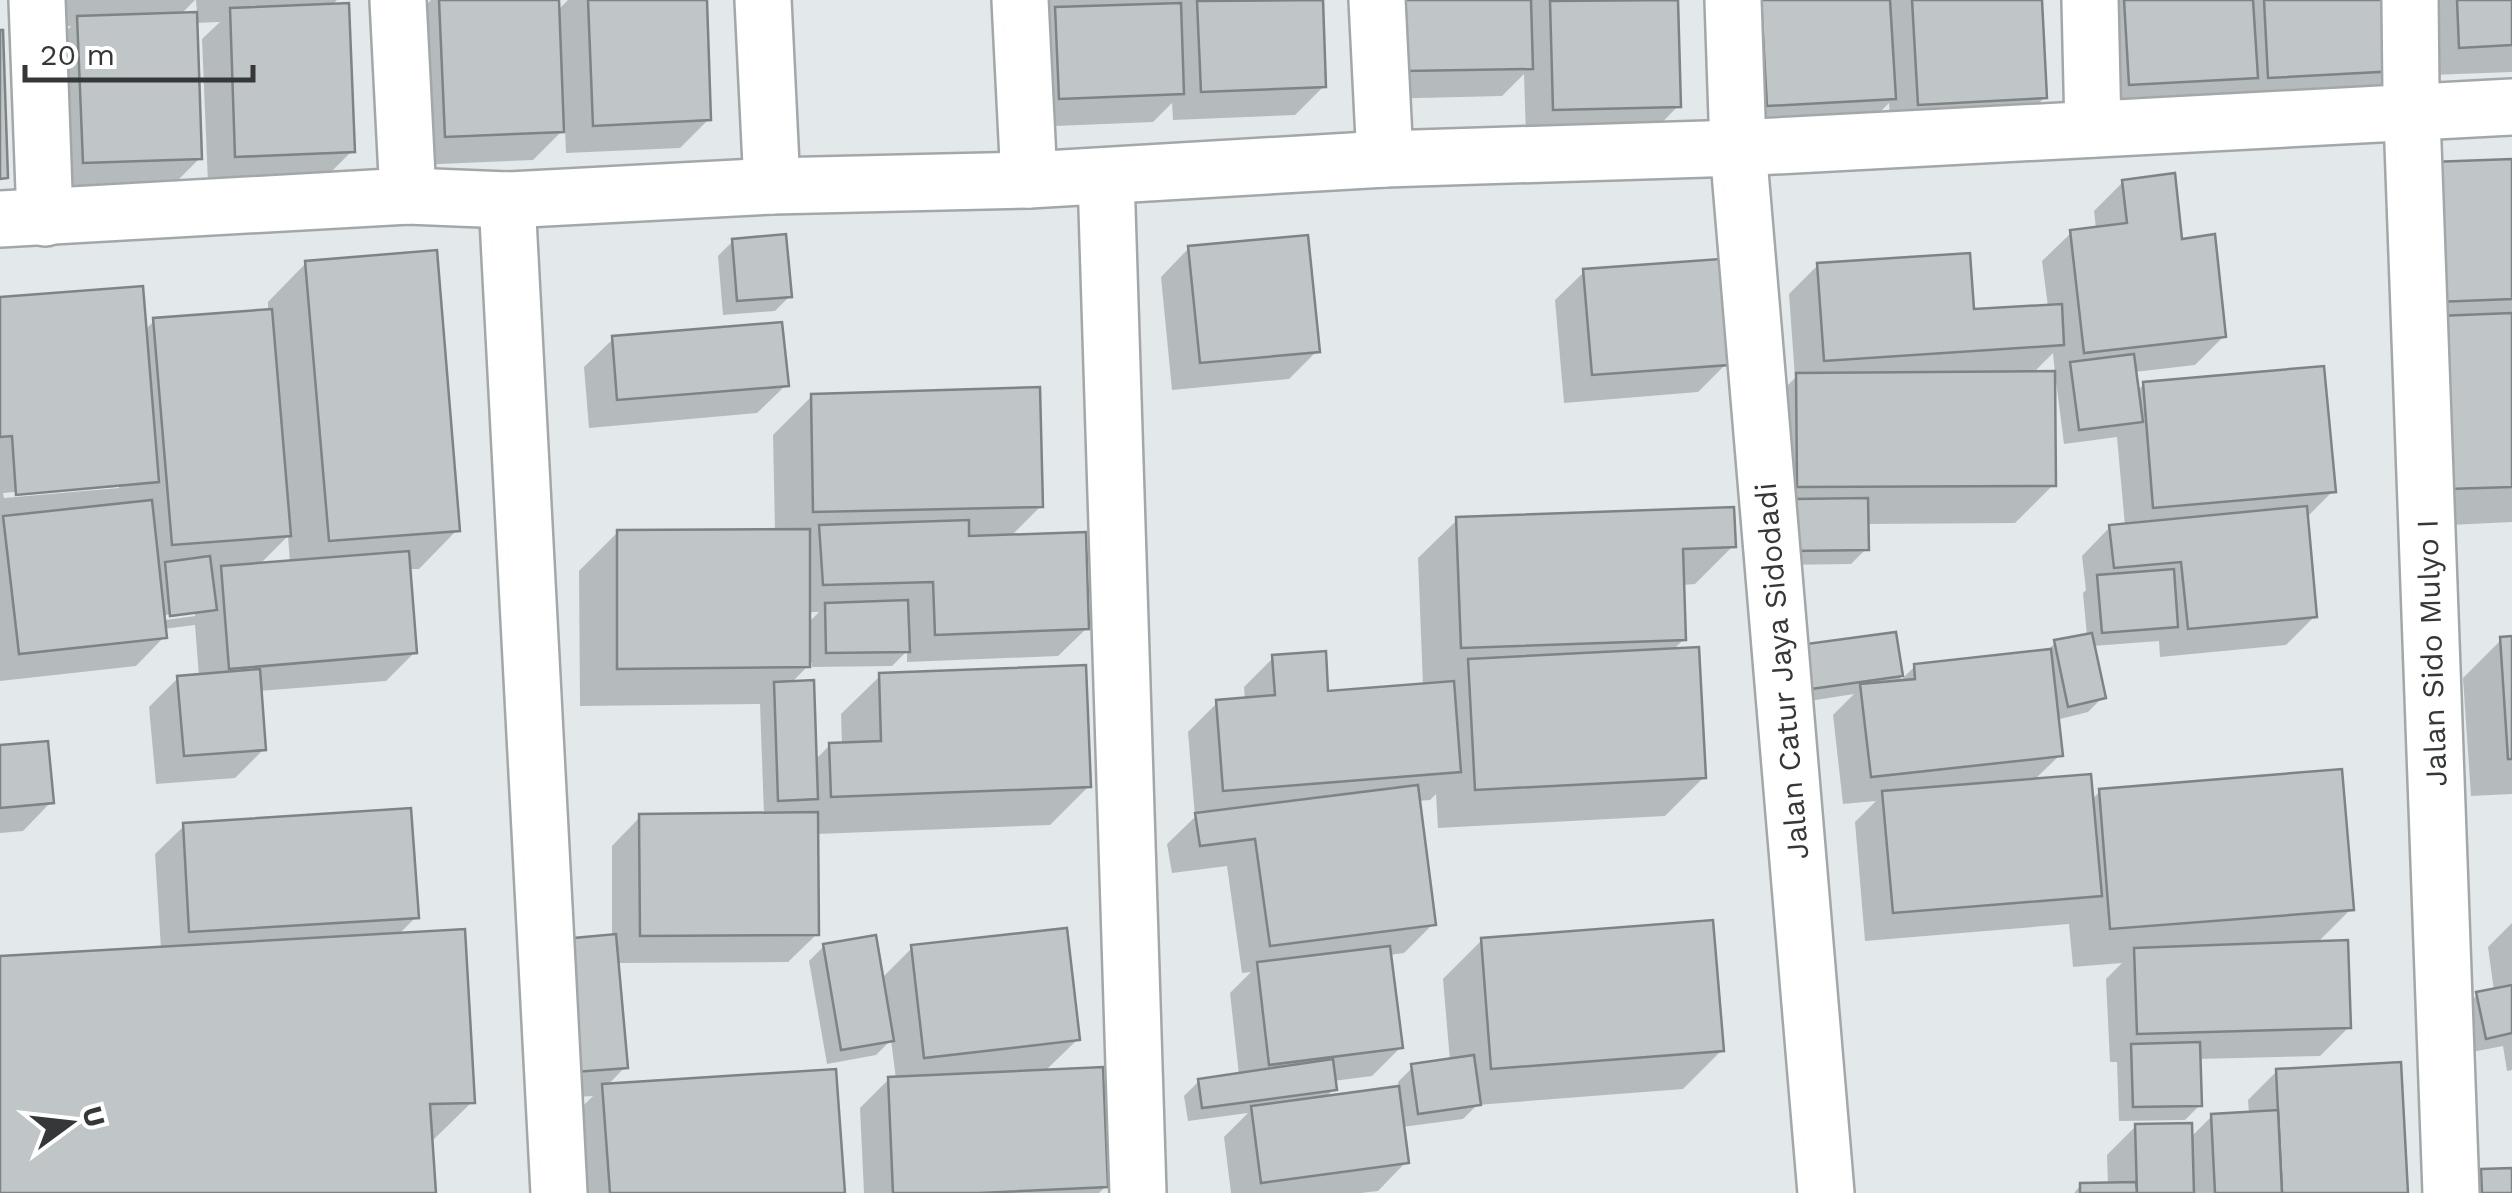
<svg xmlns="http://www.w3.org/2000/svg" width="2512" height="1193" font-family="'Work Sans',sans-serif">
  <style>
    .shadow { fill: #0003; fill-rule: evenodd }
    .building { fill: #c0c6c7; stroke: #7e8485; stroke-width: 2.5 }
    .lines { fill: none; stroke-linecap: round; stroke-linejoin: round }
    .minor-casing { stroke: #a2a8a9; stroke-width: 60 }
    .minor { stroke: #fff; stroke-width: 55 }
    .labels { text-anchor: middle; stroke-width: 9; stroke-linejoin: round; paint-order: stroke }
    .street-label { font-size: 30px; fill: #353738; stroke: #fff }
  </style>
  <rect width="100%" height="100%" fill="#e3e9eb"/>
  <!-- shadow -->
  <g class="shadow">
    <path d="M48,0H195L180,15L197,14L196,0H337L330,7L352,151L323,180L208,184L202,39L220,22L194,23L200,158L171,187L55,191L50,47L71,26L49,27Z"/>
    <path d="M431,0H556L557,11L568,0H704L709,119L680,148L566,153L565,128L533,160L417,165L411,20Z"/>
    <path d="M1021,0H1320L1324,86L1295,115L1173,120L1172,103L1153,122L1031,127Z"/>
    <path d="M1375,0H1675L1678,106L1650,135L1526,138L1524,74L1502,96L1378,99Z"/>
    <path d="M1731,0H2039L2045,97L2016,126L1891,133L1889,103L1865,127L1739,134Z"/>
    <path d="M2095,0H2391L2395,70L2366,98L2240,105V93L2227,106L2101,113Z"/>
    <path d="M2428,0H2512V72L2431,75Z"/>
    <path d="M2512,161V522L2409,527L2400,357Z"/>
    <path d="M2123,182L2180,242L2224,336L2195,365L2134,372L2137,391L2144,384L2333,491L2306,518L2315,616L2286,645L2160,657L2159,641L2093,646L2103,697L2088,712L2056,720L2060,755L2033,781L2091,801L2100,791L2351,909L2316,944L2349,1027L2320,1056L2198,1059L2200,1105L2185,1120L2119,1121L2117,1062H2110L2106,979L2122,963L2073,967L2069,924L1865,941L1855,822L1876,801L1843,804L1833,715L1854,694L1790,704L1785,662L1894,635L1901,680L1915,666L2046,652L2055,643L2087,636L2083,593L2086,590L2082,556L2110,527L2125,526L2117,437L2064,444L2056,381H2053V485L2015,523L1866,524V549L1851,564L1779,565L1759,414L1795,378L1789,294L1818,265L1972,312L2048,307L2042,261L2071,233L2096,229L2094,211ZM2053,353L2055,374H2032Z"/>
    <path d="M733,241L790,296L775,311L723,315L718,256Z"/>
    <path d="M1189,248L1317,351L1289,379L1172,390L1161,277Z"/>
    <path d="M306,263L457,530L419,569H408L414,653L386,681L259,691L264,749L235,778L156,784L149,707L178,678L199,677L195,625L163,629L164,637L136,666L0,681V299L144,331L154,321L268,311V302ZM119,483V488L4,498L3,493ZM288,536L290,563L258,566ZM195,611V616L158,621V616Z"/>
    <path d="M1584,272L1726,364L1698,392L1564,403L1555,300Z"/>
    <path d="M613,339L786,385L757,413L589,428L584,367Z"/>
    <path d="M812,396L1041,506L1010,537L1087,628L1058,656L907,662V651L892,666L812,667V662L790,684L814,761L830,745H842L841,714L880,676L1089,786L1050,825L816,834L817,934L788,962L616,963L625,1067L606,1087L842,1193H569L564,1125L593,1096L547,1099L612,937V846L640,817L764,815L760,704L580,706L579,571L618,532L775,531L773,435ZM808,612H819L808,623Z"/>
    <path d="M1457,520L1733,546L1695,584L1682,585L1684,639L1672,651L1704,777L1665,816L1438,828L1436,794L1430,800L1417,801L1433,924L1404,953L1389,955L1401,1047L1372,1076L1333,1081L1334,1089L1324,1099L1399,1089L1398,1082L1413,1067L1450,1061L1443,979L1482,940L1722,1050L1683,1089L1477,1105L1463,1119L1402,1127L1406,1162L1378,1191L1361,1193H1231L1224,1137L1248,1113L1188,1121L1184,1096L1199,1081L1239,1075L1230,993L1251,972L1242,973L1227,866L1172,873L1167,844L1195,817L1188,732L1217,703L1245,700L1244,687L1273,658L1326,694L1423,686L1418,558Z"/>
    <path d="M2502,639H2512V794L2471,796L2463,678Z"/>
    <path d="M0,748L51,802L23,831L0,833Z"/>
    <path d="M184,826L416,917L397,936L472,1102L430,1143L433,1193H0V958L161,949L155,854Z"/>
    <path d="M2512,923V1070L2507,1071L2503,1046L2472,1052L2463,1009L2478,994L2494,991L2488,947Z"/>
    <path d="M824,946L881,979L912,948L1078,1039L1044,1072L1106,1186L1099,1193H864L860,1108L889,1079H896L891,1040L876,1055L827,1064L809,961Z"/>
    <path d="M2277,1071L2405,1193H2074L2081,1185H2108L2107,1155L2136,1126L2190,1138L2212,1116L2249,1114L2248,1100Z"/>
    <path d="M2512,1170V1193H2461L2482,1172Z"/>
  </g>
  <!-- building -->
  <g class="building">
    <path d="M439,0H559L564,132L445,137Z"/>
    <path d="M588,0H707L711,120L593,126Z"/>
    <path d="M1323,0L1326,87L1201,92L1197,1Z"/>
    <path d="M1404,0H1531L1533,69L1406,71Z"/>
    <path d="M1678,0L1681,107L1553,110L1550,1Z"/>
    <path d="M1761,0H1890L1896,99L1767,106Z"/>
    <path d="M1912,0H2042L2047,98L1918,105Z"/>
    <path d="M2124,0H2253L2258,78L2129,85Z"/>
    <path d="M2264,0H2394L2397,71L2268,78Z"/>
    <path d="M2457,0H2512V45L2459,48Z"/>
    <path d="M349,3L355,152L235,157L230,8Z"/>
    <path d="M1181,3L1184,94L1059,99L1055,7Z"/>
    <path d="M197,12L202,159L83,163L77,16Z"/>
    <path d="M0,30H3L8,178L0,179Z"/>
    <path d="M2512,159V299L2437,302L2432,162Z"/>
    <path d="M2175,173L2182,239L2215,234L2226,337L2084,353L2070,230L2127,223L2122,180Z"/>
    <path d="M786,234L792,297L737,301L732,239Z"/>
    <path d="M1308,235L1320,352L1200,363L1188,246Z"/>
    <path d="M437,250L460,531L329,541L305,261Z"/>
    <path d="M1970,253L1974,309L2062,304L2064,345L1824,361L1817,263Z"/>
    <path d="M1720,259L1729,365L1592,375L1583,269Z"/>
    <path d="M143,286L159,482L16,495L12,436L0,437V297Z"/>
    <path d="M272,309L291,536L172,545L153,318Z"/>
    <path d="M2512,313V487L2447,489L2438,316Z"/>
    <path d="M782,322L789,386L617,400L612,336Z"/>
    <path d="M2134,354L2143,422L2079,430L2070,362Z"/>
    <path d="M2324,366L2336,492L2153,508L2143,382Z"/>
    <path d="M2055,371L2056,486L1797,487L1796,373Z"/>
    <path d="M1040,387L1043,507L813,512L811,394Z"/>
    <path d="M1868,498L1869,550L1793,551L1794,499Z"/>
    <path d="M152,500L167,638L19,654L3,516Z"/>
    <path d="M2307,506L2317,617L2188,629L2181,562L2114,568L2109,525Z"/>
    <path d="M1734,507L1736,547L1683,549L1686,640L1461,648L1456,517Z"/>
    <path d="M969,520V536L1086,532L1089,629L935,635L933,582L823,585L819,525Z"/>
    <path d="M810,529V667L617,669V530Z"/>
    <path d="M409,551L417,653L229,669L221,566Z"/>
    <path d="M210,556L217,610L170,616L165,562Z"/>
    <path d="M2174,569L2178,627L2102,633L2097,575Z"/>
    <path d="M908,600L910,652L826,653L825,603Z"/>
    <path d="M1896,632L1903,676L1804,690L1799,645Z"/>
    <path d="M2092,633L2106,698L2068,707L2054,640Z"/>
    <path d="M2512,636V759H2508L2500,637Z"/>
    <path d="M1699,647L1706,778L1475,790L1468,659Z"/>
    <path d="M2051,649L2063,756L1871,777L1860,684L1915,679L1914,664Z"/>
    <path d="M1326,651L1328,691L1454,681L1461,772L1223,791L1216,700L1275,695L1272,655Z"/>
    <path d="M1086,665L1091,787L831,797L829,743L881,741L879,673Z"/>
    <path d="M260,669L266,750L184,756L177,676Z"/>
    <path d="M814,680L818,799L778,801L774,682Z"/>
    <path d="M48,741L54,803L0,808V745Z"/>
    <path d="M2342,769L2354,910L2110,929L2099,789Z"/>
    <path d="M2091,774L2102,896L1893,913L1882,791Z"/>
    <path d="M1418,785L1436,925L1270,946L1255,839L1200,846L1195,813Z"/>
    <path d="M411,808L419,918L189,932L183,823Z"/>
    <path d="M818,812L819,935L640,936L639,814Z"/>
    <path d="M1713,920L1724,1051L1491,1069L1481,938Z"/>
    <path d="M1067,928L1080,1040L924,1058L911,945Z"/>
    <path d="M465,929L475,1103L430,1104L436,1193H0V956Z"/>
    <path d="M616,934L628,1068L575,1072L563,939Z"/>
    <path d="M876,935L894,1041L841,1050L823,944Z"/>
    <path d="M2348,940L2351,1028L2137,1034L2134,948Z"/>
    <path d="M1390,946L1403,1048L1269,1065L1257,962Z"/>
    <path d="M2512,985V1033L2486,1039L2476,992Z"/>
    <path d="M2200,1042L2202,1106L2133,1107L2131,1044Z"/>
    <path d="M1474,1055L1481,1105L1418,1114L1411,1064Z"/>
    <path d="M1333,1059L1337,1090L1202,1108L1198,1079Z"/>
    <path d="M2401,1062L2408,1193H2282L2276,1069Z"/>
    <path d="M1103,1067L1108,1187L979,1193H893L888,1077Z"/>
    <path d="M836,1069L845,1193H610L602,1084Z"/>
    <path d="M1399,1086L1409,1163L1261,1183L1251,1106Z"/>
    <path d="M2278,1110L2282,1193H2215L2211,1114Z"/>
    <path d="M2192,1123L2194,1193H2137L2135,1124Z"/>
    <path d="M2512,1168V1193H2482L2481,1169Z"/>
    <path d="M2136,1182L2137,1193H2080V1183Z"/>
  </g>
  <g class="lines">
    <defs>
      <g id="minor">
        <path d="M37,0L45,218"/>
        <path d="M398,0L408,196"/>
        <path d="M763,0L772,186"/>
        <path d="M1020,0L1029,180"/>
        <path d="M1377,0L1385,159"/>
        <path d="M1733,0L1738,148L1826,1193"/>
        <path d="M2090,0L2093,129"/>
        <path d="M2410,0L2411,89L2451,1193"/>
        <path d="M1106,177L1138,1193"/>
        <path d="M507,200L559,1193"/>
        <path d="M0,219L408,196L507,200L772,186L1029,180L1385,159L1738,148L2512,107"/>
      </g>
    </defs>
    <!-- minor casing -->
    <use href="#minor" class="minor-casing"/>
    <!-- minor -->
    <use href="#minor" class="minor"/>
  </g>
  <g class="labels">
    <!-- street labels -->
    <g class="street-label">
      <text transform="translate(2432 653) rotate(-92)" y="10">Jalan Sido Mulyo I</text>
      <text transform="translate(1782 671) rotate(-95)" y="10">Jalan Catur Jaya Sidodadi</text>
    </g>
  </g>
  <!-- north arrow -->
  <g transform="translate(70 1123) rotate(75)" stroke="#ffffff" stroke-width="8" paint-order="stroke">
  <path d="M0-8L18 38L0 25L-18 38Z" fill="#353738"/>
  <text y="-15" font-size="28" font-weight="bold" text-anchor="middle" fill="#353738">U</text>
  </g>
  <!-- scale -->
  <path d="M25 65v15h228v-15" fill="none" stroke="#353738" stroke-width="5"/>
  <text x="40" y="65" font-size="30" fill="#353738" stroke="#ffffff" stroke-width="8" paint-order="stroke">20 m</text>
</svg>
